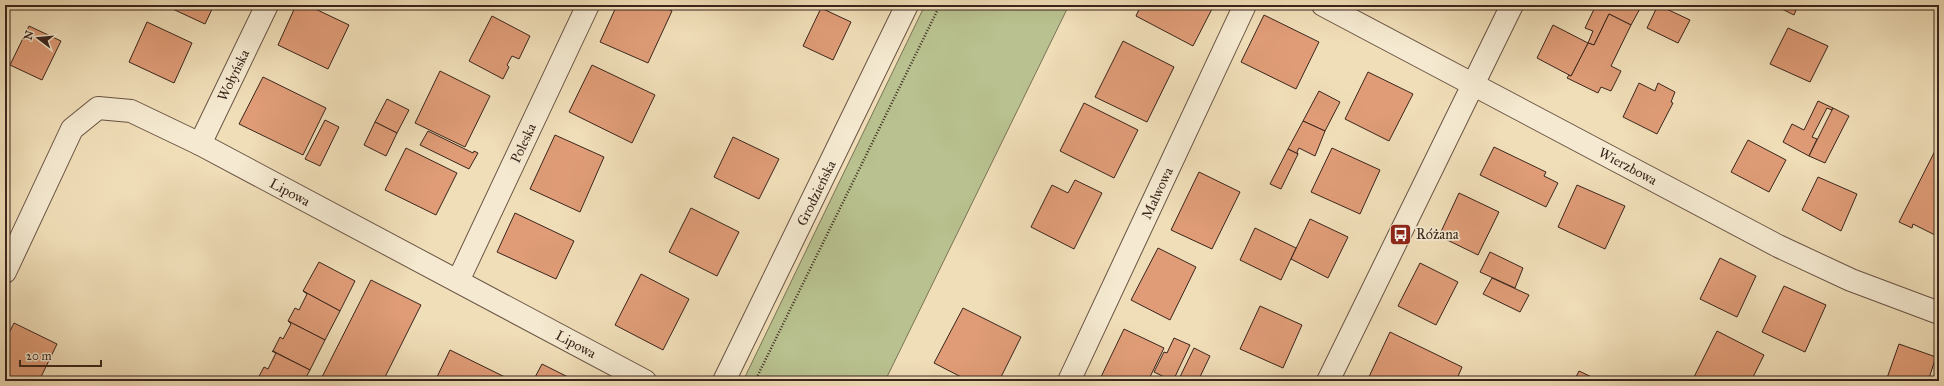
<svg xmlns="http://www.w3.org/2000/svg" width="1944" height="386" font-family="'IM FELL Great Primer',serif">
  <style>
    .green { fill: #b8c18f; stroke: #797356 }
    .building { fill: #df9c77; stroke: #3a251c }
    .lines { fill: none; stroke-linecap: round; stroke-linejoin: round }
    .minor-casing { stroke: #685343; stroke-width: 24 }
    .path { stroke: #3a251c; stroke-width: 2.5; stroke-dasharray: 1 2; stroke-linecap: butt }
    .minor { stroke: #f5ead1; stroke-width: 22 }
    .labels { text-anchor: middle; stroke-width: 3.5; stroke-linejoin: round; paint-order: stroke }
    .street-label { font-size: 14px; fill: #3a251c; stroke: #f5ead1 }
    .poi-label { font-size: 14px; fill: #3a251c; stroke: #f5ead1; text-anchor: start }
  </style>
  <rect width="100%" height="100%" fill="#f0deb8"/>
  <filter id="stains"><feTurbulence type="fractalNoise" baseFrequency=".005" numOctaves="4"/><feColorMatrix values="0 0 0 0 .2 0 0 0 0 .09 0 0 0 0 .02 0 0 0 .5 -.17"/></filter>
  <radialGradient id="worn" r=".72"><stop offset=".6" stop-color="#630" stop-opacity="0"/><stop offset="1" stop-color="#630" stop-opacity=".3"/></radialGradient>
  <!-- green -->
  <path class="green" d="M925,5H1069L885,381H743Z"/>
  <!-- building -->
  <g class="building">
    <path d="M164,5H214L205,24Z"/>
    <path d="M296,5H307L349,25L328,69L278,45Z"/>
    <path d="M617,5H659L672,11L648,63L600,42Z"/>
    <path d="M1141,5H1214L1193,46L1136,16Z"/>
    <path d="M1596,5H1642L1631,25L1609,14L1594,45L1588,43L1593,31L1585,28Z"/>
    <path d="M1658,5L1690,20L1678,43L1647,28Z"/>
    <path d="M1774,5H1798L1794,15Z"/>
    <path d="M821,8L851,22L833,60L803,46Z"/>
    <path d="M1609,14L1631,25L1611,66L1621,71L1611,91L1601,87L1598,93L1567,78L1569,75L1571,76L1588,43L1594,45Z"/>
    <path d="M1264,15L1319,42L1296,89L1241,62Z"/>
    <path d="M492,16L530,36L519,59L512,56L507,65L509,67L503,79L469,61Z"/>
    <path d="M147,22L192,43L174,83L129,62Z"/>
    <path d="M1553,25L1588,43L1571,76L1537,58Z"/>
    <path d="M29,26L61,41L42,80L10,65Z"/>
    <path d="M1788,28L1828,46L1810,82L1770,64Z"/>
    <path d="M1123,41L1174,67L1147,122L1095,97Z"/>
    <path d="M592,65L655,95L632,143L569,112Z"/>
    <path d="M440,71L490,96L465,147L415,123Z"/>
    <path d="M1368,72L1413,94L1389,141L1345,119Z"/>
    <path d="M263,77L326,108L303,155L239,124Z"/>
    <path d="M1639,83L1655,91L1658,83L1675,92L1671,102L1673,103L1657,134L1623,117Z"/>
    <path d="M1319,91L1340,102L1325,131L1303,121Z"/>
    <path d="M387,99L409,110L397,133L375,122Z"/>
    <path d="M1818,101L1833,108L1832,110L1827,108L1812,137L1817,139L1809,156L1783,142L1792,124L1804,130Z"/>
    <path d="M1084,103L1138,130L1114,178L1060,151Z"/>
    <path d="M1833,108L1849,116L1825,163L1809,156Z"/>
    <path d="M325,120L339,127L320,166L305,159Z"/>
    <path d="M1303,121L1325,131L1315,156L1299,148L1297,152L1298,154L1288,149Z"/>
    <path d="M375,122L397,133L386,156L364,145Z"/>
    <path d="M428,131L473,153L474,151L478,153L469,169L420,145Z"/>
    <path d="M555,135L604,157L580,212L530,189Z"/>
    <path d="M733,137L779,159L759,199L714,177Z"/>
    <path d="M1748,140L1786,160L1769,192L1731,172Z"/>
    <path d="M1939,143V237L1913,224L1912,228L1899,222Z"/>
    <path d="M1494,147L1546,172L1544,176L1558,183L1546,207L1480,175Z"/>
    <path d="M406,148L457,173L436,215L385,190Z"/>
    <path d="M1332,148L1380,170L1360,214L1311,192Z"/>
    <path d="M1288,149L1298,154L1281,189L1270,184Z"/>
    <path d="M1199,172L1240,192L1212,249L1171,230Z"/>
    <path d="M1818,177L1857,194L1841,231L1802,210Z"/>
    <path d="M1075,180L1102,193L1074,249L1031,227L1052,185L1068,193Z"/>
    <path d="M1577,185L1625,206L1605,249L1558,227Z"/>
    <path d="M1459,193L1499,212L1478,255L1439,236Z"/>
    <path d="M691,208L739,232L717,276L669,252Z"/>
    <path d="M515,213L574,241L556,279L497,252Z"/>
    <path d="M1310,219L1348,237L1328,278L1291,259Z"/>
    <path d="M1255,228L1296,248L1281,280L1240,260Z"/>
    <path d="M1158,248L1196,267L1170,320L1131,300Z"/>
    <path d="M1490,252L1523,268L1515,288L1480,272Z"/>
    <path d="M1720,258L1756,276L1737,317L1700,299Z"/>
    <path d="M319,262L355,281L340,311L303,291Z"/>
    <path d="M1420,263L1458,282L1436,325L1398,306Z"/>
    <path d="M641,274L689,299L663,350L615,325Z"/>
    <path d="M1492,278L1529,295L1520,312L1483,294Z"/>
    <path d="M371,280L421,305L383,381H320Z"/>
    <path d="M1784,286L1826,305L1805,352L1762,332Z"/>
    <path d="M303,291L340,311L325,340L288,321L295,308L299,310L307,294Z"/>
    <path d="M1260,306L1302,325L1283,368L1240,349Z"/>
    <path d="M963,308L1021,337L999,381H969L934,363Z"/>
    <path d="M288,321L325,340L310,370L273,351L280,337L283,339L291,324Z"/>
    <path d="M14,323L57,344L39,381H5V341Z"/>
    <path d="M1124,329L1164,348L1148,381H1099Z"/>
    <path d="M1717,331L1764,355L1751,381H1692Z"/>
    <path d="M1390,332L1462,367L1456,381H1367Z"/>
    <path d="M1174,338L1190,345L1173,381L1154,372L1164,352L1167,353Z"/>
    <path d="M1899,344L1936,357L1928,381H1891L1887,378Z"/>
    <path d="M1194,348L1210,356L1198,381H1178Z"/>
    <path d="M450,350L511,380V381H435Z"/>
    <path d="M272,351L310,370L304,381L257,380L264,367L268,369L276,353Z"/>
    <path d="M542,364L576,381H533Z"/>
    <path d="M1579,371L1600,381H1574Z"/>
  </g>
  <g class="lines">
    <defs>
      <g id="minor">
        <path d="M1323,5L1778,246L1851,280L1939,313"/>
        <path d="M200,144L267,5"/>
        <path d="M5,272L72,129L98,108L131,111L200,144L645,381"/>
        <path d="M458,281L588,5"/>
        <path d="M724,381L907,5"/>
        <path d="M1069,381L1245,5"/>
        <path d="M1328,381L1512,5"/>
      </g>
    </defs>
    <!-- minor casing -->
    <use href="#minor" class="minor-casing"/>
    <!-- path -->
    <path class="path" d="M755,381L940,5"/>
    <!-- minor -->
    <use href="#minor" class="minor"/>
  </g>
  <!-- icons -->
  <defs>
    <symbol id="bus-square" viewBox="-11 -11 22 22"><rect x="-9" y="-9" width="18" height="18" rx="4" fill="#8f2418" stroke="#f5ead1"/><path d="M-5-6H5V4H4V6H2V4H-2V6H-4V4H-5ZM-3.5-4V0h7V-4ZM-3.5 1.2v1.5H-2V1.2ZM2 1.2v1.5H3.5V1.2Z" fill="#fff"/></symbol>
  </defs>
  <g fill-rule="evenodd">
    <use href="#bus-square" x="1388" y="222" width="25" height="25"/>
  </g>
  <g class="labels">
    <!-- street labels -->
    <g class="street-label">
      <text transform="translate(233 75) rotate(-64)" y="5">Wołyńska</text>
      <text transform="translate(523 143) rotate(-65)" y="5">Poleska</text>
      <text transform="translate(1628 166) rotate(28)" y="5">Wierzbowa</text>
      <text transform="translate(290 192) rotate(28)" y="5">Lipowa</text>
      <text transform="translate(816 193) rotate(-64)" y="5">Grodzieńska</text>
      <text transform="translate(1157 193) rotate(-65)" y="5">Malwowa</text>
      <text transform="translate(576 344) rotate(28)" y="5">Lipowa</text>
    </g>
    <!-- poi labels -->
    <g class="poi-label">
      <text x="1416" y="239">Różana</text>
    </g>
  </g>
  <!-- margin -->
  <rect width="1944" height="386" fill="none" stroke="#f0deb8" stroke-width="20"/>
  <rect x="6" y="6" width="1932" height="374" fill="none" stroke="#3a251c" stroke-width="2"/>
  <rect x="10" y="10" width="1924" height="366" fill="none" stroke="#3a251c"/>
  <!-- north arrow -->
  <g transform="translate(38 38) rotate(286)" stroke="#f5ead1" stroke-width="3" paint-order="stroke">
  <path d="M0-3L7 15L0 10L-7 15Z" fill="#3a251c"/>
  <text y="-6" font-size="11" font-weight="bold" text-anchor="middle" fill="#3a251c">N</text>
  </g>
  <!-- scale -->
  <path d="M20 360v6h81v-6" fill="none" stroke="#3a251c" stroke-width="2"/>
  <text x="26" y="360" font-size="12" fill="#3a251c" stroke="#f5ead1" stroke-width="3" paint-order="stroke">20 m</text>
  <rect width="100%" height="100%" filter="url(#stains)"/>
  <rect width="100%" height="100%" fill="url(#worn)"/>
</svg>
